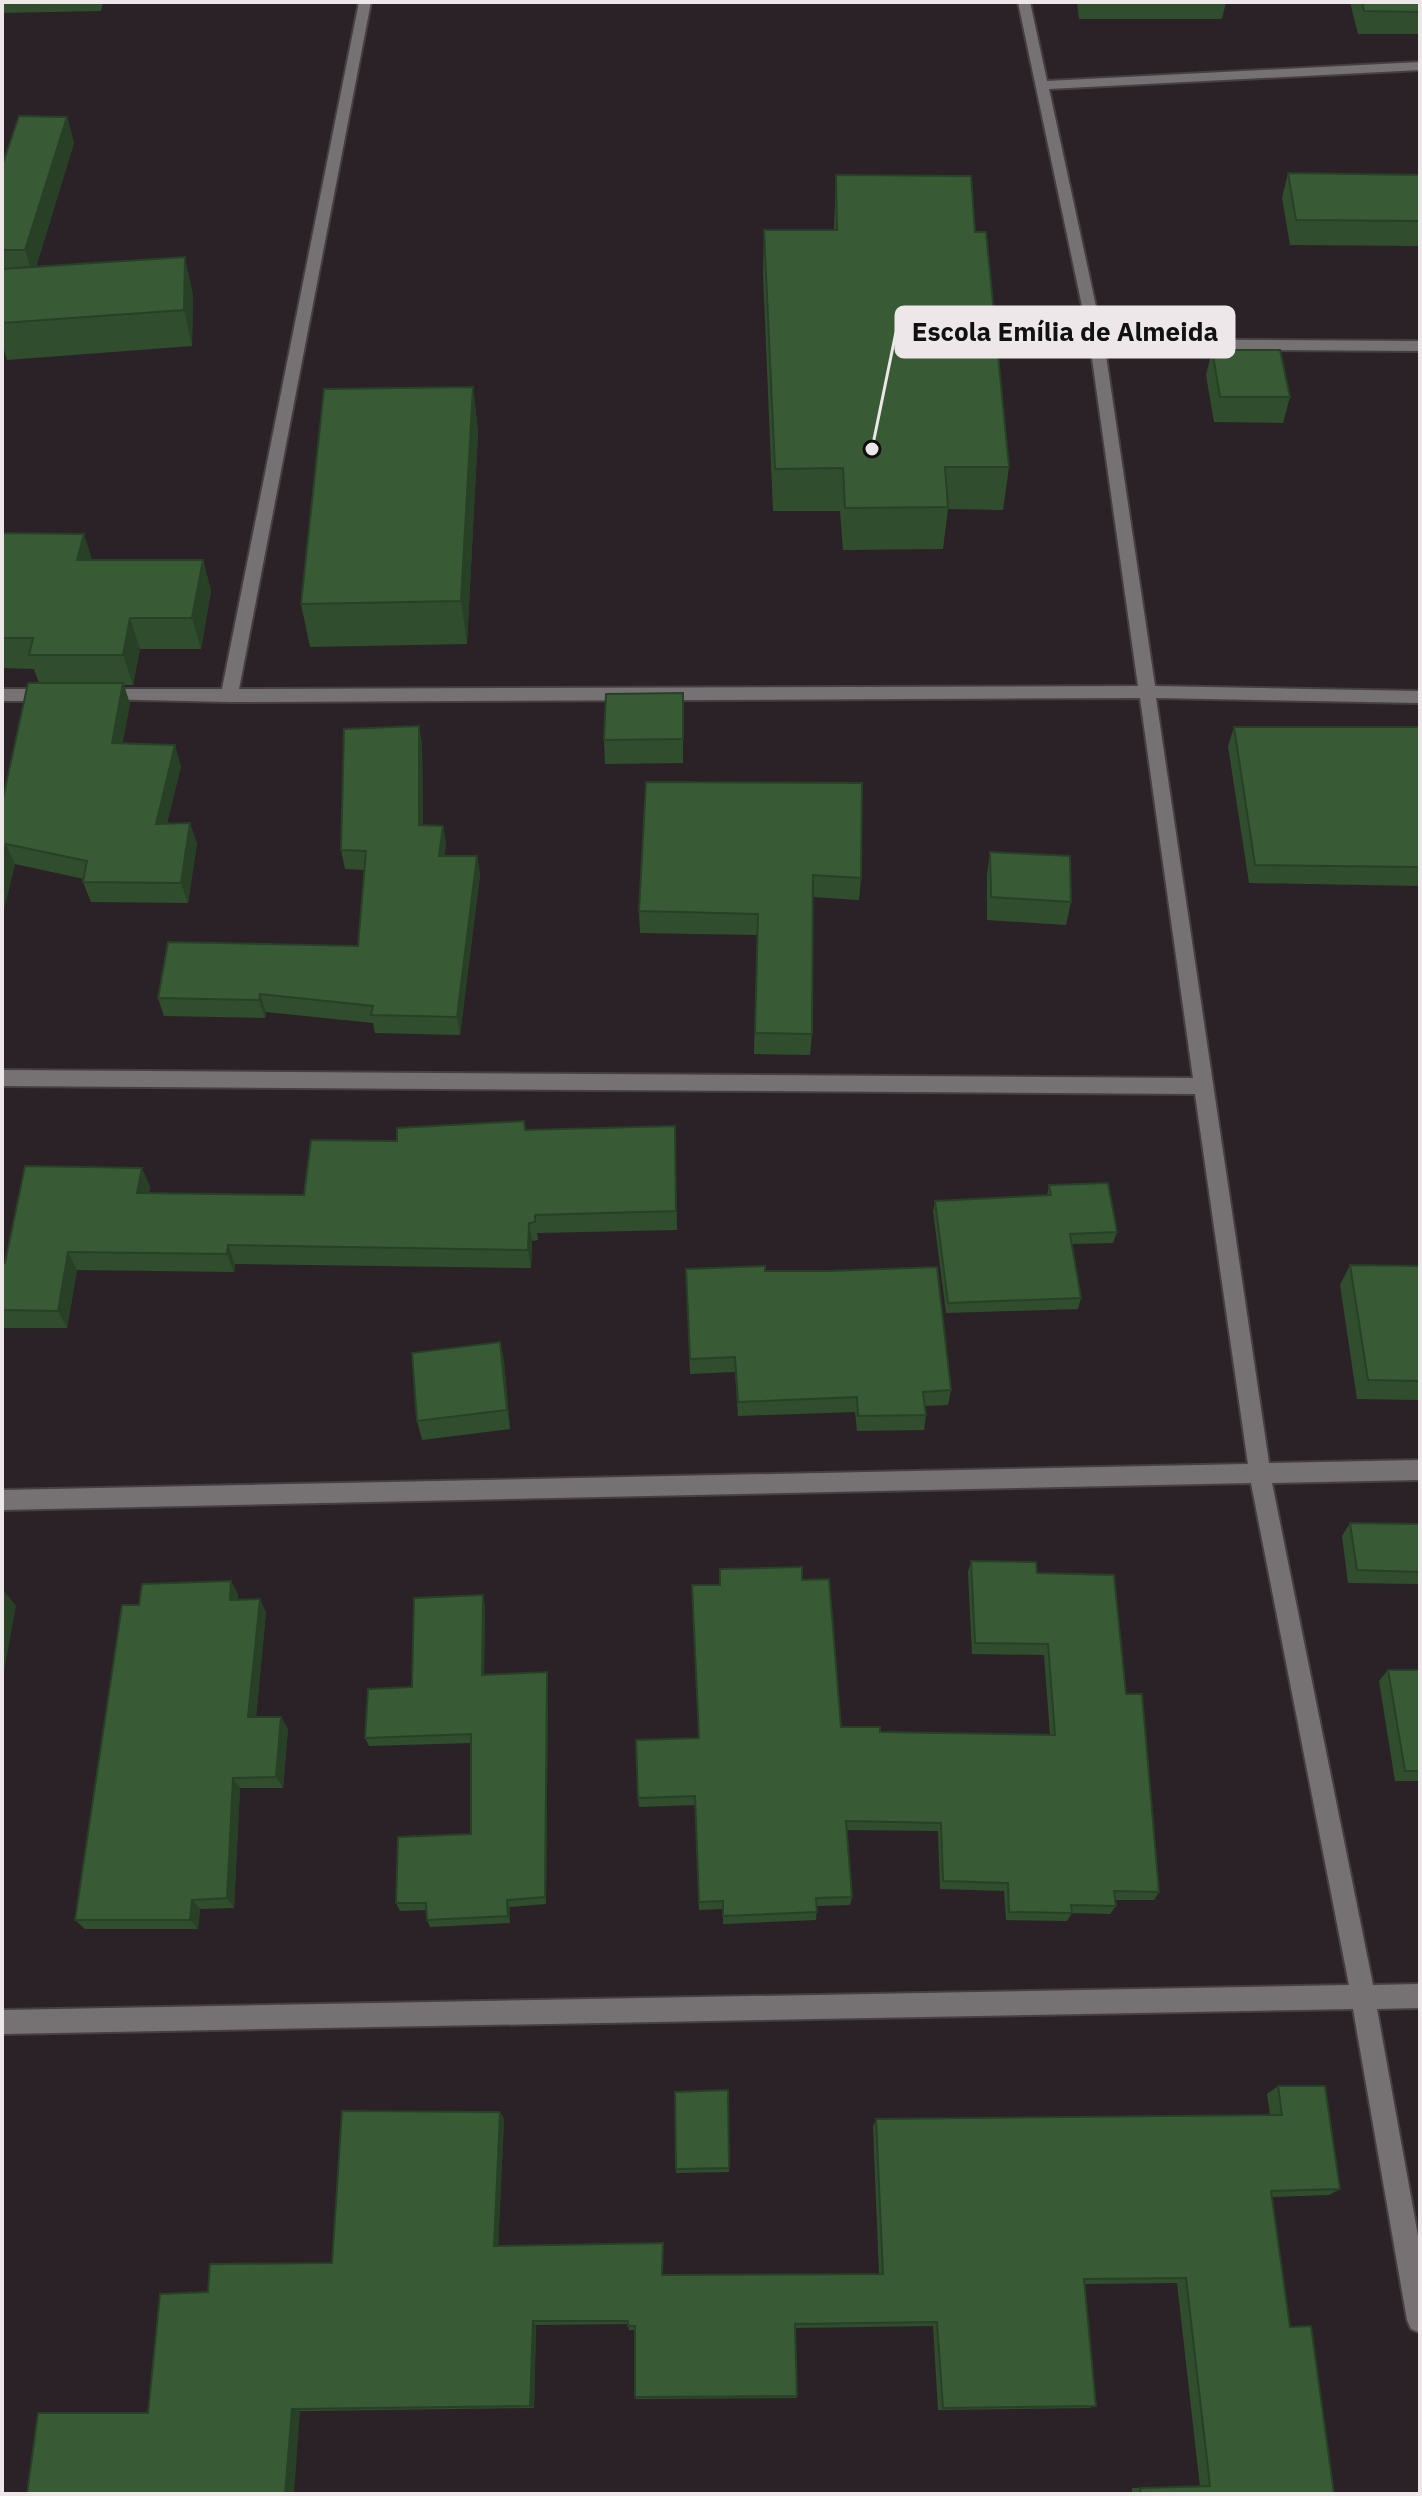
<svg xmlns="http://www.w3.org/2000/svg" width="1422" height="2496" font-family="'IBM Plex Sans',sans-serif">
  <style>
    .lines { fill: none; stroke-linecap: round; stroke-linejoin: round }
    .minor-casing { stroke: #463e42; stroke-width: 4 }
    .minor { fill: #767274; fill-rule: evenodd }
    .wall { fill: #304e2e }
    .shaded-wall { fill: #274026 }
    .building { fill: #385b36; stroke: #274026; stroke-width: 2 }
    .leader { fill: none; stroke: #ede7ea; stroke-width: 3 }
    .callout-dot { fill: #ede7ea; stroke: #110d0f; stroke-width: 3 }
    .callout { fill: #ede7ea; stroke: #ede7ea; stroke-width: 3 }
    .callout-label { font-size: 26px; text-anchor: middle; font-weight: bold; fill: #111 }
  </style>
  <rect width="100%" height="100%" fill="#2b2227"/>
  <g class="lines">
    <defs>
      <g id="minor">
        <path d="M359,2H371L239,689L1138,686L1090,344L1018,2H1030L1047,81L1420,62V70L1049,89L1103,339L1420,341V351L1105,349L1155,686L1420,691V703L1156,698L1269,1463L1420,1460V1480L1272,1483L1373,1985L1420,1984V2008L1377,2009L1420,2247V2333L1411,2329L1407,2320L1353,2009L2,2034V2010L1349,1985L1251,1483L2,1510V1490L1248,1464L1195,1094L2,1086V1070L1193,1078L1140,698L229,702L96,699L94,695L102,689H222Z"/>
        <path d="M2,689H50L58,695L50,701H2Z"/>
      </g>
    </defs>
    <!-- minor casing -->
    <use href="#minor" class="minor-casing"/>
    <!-- minor -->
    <use href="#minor" class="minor"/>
  </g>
  <!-- wall -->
  <g class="wall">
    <path d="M2,2H103L101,11L2,13Z"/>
    <path d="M1077,2H1226L1222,19H1079Z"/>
    <path d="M1350,2H1420V34H1358Z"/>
    <path d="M67,117L74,143L36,267L193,294L192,346L7,360L2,343V166Z"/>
    <path d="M1288,173L1420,175V246L1290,245L1282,198Z"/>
    <path d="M836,175L975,232L1009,467L1003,510L948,509L943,549L843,550L840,511H773L763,274L764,230H834Z"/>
    <path d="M1212,350L1290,397L1283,423L1214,422L1206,375Z"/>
    <path d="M473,387L478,432L467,644L310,647L301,604Z"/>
    <path d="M2,533L92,560H203L211,591L201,649H140L133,685H124L130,704L122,743L181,766L167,823L197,843L188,903L91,902L83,882L84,879L15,864L2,916V803L39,683L34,669L2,668Z"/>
    <path d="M683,693V763L605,764L604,740Z"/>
    <path d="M419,726L422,745L423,825L443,826L446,845L444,856H477L480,875L460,1035L375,1033L373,1023L266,1012L265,1018L164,1016L158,998L358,946L365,870L345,869L341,850Z"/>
    <path d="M1234,727H1420V886L1249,883L1228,746Z"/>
    <path d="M646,782L861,878L859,900L813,897L812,1034L810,1055L754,1054L757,935L640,933L639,911Z"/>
    <path d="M990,852L1071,902L1066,925L987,920V875Z"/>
    <path d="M675,1126L677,1230L537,1233L538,1240L532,1241L531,1268L235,1264L234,1272L77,1270L67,1328H2V1263H5L150,1186L149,1193L304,1195L397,1141L525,1130Z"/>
    <path d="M1049,1185L1117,1232L1113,1243L1072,1244L1081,1298L1078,1309L946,1313L933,1211L935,1201L1047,1195Z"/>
    <path d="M1350,1265L1420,1266V1400L1357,1399L1340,1285Z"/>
    <path d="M686,1269L765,1271L951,1390L948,1405L925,1406L926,1415L924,1430L857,1431L855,1412L738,1416L735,1372L690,1374Z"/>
    <path d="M500,1342L504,1361L510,1429L422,1440L417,1421Z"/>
    <path d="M1350,1523L1420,1524V1584L1348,1583L1342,1536Z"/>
    <path d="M971,1561L1037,1573L1126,1694L1159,1892L1154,1900H1115L1116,1906L1110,1914L1072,1913L1067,1921L1006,1920L1004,1891L940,1889L938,1831L847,1830L852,1897L850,1905L817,1906L816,1920L723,1924V1909L699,1910L695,1805L639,1807L638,1798L698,1738L802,1580L841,1727L880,1732L1050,1735L1044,1655L972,1654L968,1572Z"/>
    <path d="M231,1581L238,1595L237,1600L266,1612L256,1717H281L288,1729L283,1788H240L234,1908L200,1909L198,1929H85L75,1920L139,1605Z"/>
    <path d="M485,1605L484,1675L548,1681L546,1904L510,1907V1923L430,1927L427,1920V1910L400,1911L396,1903L471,1834V1743L369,1746L365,1738Z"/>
    <path d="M1388,1670H1420V1781H1395L1379,1681Z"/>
    <path d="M1278,2086L1340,2189L1329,2195L1272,2197L1290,2327L1334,2494H1132V2488L1200,2487L1177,2283L1084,2284L1096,2406L1089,2408L938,2410L933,2326L795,2328L797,2396L796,2398L636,2399L635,2397V2330H629L628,2324L536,2325L534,2408L148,2413L208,2292L332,2263L500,2112L504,2119L498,2246L663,2243V2275L879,2274L873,2127L876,2119L1270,2115L1267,2094Z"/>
    <path d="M728,2090L729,2172L676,2173L675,2092Z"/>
  </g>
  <!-- shaded-wall -->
  <g class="shaded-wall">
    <path d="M67,117L74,143L33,276L25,250Z"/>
    <path d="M185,257L193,294L192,346L184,310Z"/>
    <path d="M473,387L478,432L467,644L461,601Z"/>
    <path d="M84,534L94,565L77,560Z"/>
    <path d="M203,560L211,591L201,649L192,618Z"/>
    <path d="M130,618L140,649L133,685L123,655Z"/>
    <path d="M123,683L130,704L119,764L112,743Z"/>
    <path d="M419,726L422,745L423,844L419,825Z"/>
    <path d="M175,745L181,766L162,844L156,824Z"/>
    <path d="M190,823L197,843L188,903L181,883Z"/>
    <path d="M443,826L446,845L442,875L439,856Z"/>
    <path d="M6,844L15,864L2,916V860Z"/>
    <path d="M477,856L480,875L460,1035L457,1017Z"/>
    <path d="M260,994L266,1012L265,1018L259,1000Z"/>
    <path d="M142,1168L150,1186L146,1212L137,1193Z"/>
    <path d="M529,1223L532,1241L531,1268L528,1250Z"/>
    <path d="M228,1245L235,1264L234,1272L227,1254Z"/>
    <path d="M68,1252L77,1270L67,1328L58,1311Z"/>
    <path d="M500,1342L504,1361L510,1429L507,1410Z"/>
    <path d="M231,1581L238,1595L236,1613L230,1600Z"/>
    <path d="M4,1591L16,1606L2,1682V1604Z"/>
    <path d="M483,1595L485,1605L484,1684L482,1675Z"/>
    <path d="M260,1599L266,1612L255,1729L248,1717Z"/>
    <path d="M547,1672L548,1681L546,1904L545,1897Z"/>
    <path d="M281,1717L288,1729L283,1788L276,1777Z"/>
    <path d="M233,1778L240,1788L234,1908L227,1898Z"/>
    <path d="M192,1900L200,1909L198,1929L190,1920Z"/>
    <path d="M507,1900L510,1907V1923L508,1916Z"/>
    <path d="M500,2112L504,2119L498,2251L494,2246Z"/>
    <path d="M533,2321L536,2325L534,2408L530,2406Z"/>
    <path d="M292,2409L300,2412L294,2494H285Z"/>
  </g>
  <!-- building -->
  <g class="building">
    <path d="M1362,2H1420V12L1364,11Z"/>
    <path d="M19,116L67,117L25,250H2V166Z"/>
    <path d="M1288,173L1420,175V221L1296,220Z"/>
    <path d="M836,175L971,176L975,232H986L1009,467H945L948,507L845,508L843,468L775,469L764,230H837Z"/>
    <path d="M185,257L184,310L2,323V269Z"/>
    <path d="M1212,350H1280L1290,397H1220Z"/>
    <path d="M473,387L461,601L301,604L324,389Z"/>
    <path d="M2,533L84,534L77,560H203L192,618H130L123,655H29L33,638H2Z"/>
    <path d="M28,683H123L112,743L175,745L156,824L190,823L181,883L83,882L87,861L6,844L2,860V803Z"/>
    <path d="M683,693V739L604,740L606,694Z"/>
    <path d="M419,726V825L443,826L439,856H477L457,1017L371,1015L373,1006L260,994L259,1000L158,998L168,942L358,946L366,851L341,850L344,729Z"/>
    <path d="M1234,727H1420V867L1255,865Z"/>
    <path d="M646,782L862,783L861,878L813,875L812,1034L755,1033L758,914L639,911Z"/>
    <path d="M990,852L1070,856L1071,902L991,897Z"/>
    <path d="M524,1121L525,1130L675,1126L676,1211L535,1215V1222L529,1223L528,1250L228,1245L227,1254L68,1252L58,1311L2,1310V1263H5L25,1166L142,1168L137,1193L304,1195L311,1140L397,1141V1128Z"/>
    <path d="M1108,1183L1117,1232L1070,1234L1081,1298L948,1303L935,1201L1051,1195L1049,1185Z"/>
    <path d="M1350,1265L1420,1266V1381L1368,1380Z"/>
    <path d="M765,1266V1271H829L937,1267L951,1390L923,1392L926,1415L858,1416L857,1397L738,1402L735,1357L690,1359L686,1269Z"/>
    <path d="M500,1342L507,1410L417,1421L412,1353Z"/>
    <path d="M1350,1523L1420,1524V1572L1357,1570Z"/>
    <path d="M971,1561L1036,1562L1037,1573L1114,1575L1126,1694H1142L1159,1892L1114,1891L1116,1906L1071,1905L1072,1913L1009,1912L1008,1883L943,1881L941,1823L846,1821L852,1897L816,1898L817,1912L723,1916V1901L699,1902L695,1796L638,1798L636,1740L699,1738L692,1585H720V1569L802,1567V1580L829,1579L841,1727H880V1732L1055,1735L1048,1644L975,1643Z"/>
    <path d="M231,1581L230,1600L260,1599L248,1717H281L276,1777L233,1778L227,1898L192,1900L190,1920H75L122,1605H139L142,1584Z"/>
    <path d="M483,1595L482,1675L547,1672L545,1897L507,1900L508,1916L427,1920L426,1903H396L398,1837L471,1834V1734L365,1738L368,1689L412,1687L414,1598Z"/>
    <path d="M1388,1670H1420V1771H1405Z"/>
    <path d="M1278,2086H1325L1340,2189L1271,2191L1290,2327L1311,2326L1334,2494H1141L1140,2488L1210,2486L1186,2278L1084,2279L1096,2406L943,2408L937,2322L795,2324L797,2396L635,2397V2326H628V2321H533L530,2406L292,2409L285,2494H27L38,2413H148L160,2294L208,2292L210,2264L332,2263L342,2111L500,2112L494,2246L663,2243L662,2275L883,2274L876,2119L1282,2115Z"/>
    <path d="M728,2090L729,2168L676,2169L675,2092Z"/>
  </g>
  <!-- callouts -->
  <path class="leader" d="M872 449L896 332"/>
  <circle class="callout-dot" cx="872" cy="449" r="8"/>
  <rect class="callout" x="896" y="307" width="338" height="50" rx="8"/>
  <g class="callout-label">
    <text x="1065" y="341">Escola Emília de Almeida</text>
  </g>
  <!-- border -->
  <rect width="1422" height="2496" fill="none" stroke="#ede7ea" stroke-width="8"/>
</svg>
